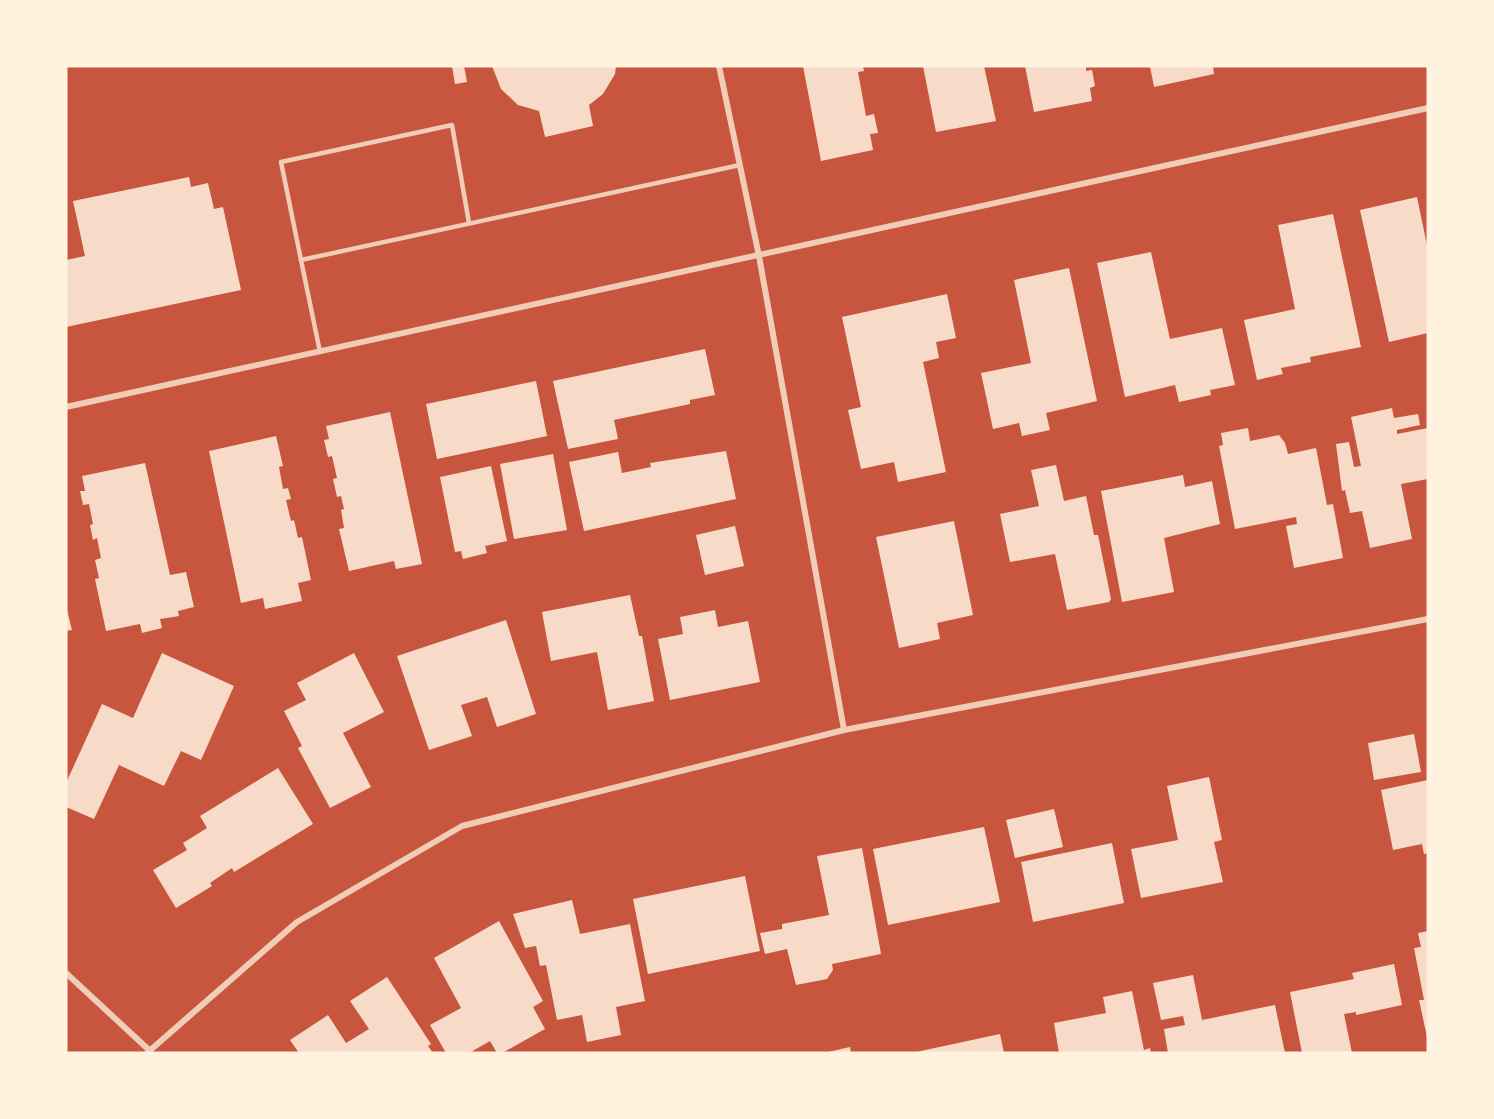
<svg xmlns="http://www.w3.org/2000/svg" width="1494" height="1119" font-family="Raleway,sans-serif">
  <style>
    .building { fill: #f7dbc8 }
    .lines { fill: none; stroke-linecap: round; stroke-linejoin: round }
    .service { stroke: #f1ccb7; stroke-width: 4.5 }
    .minor { stroke: #f1ccb7; stroke-width: 6 }
  </style>
  <rect width="100%" height="100%" fill="#c8553d"/>
  <!-- building -->
  <g class="building">
    <path d="M452,66H464L467,82L455,84Z"/>
    <path d="M492,66H616L615,74L603,94L589,105L593,126L545,137L539,111L518,105L501,89Z"/>
    <path d="M803,66H863L864,71L858,72L866,116L874,114L878,133L870,134L873,150L821,161Z"/>
    <path d="M923,66H984L996,121L936,132Z"/>
    <path d="M1025,66H1086V71L1092,70L1095,86L1090,88L1092,101L1034,112Z"/>
    <path d="M1150,66H1213L1214,74L1154,87Z"/>
    <path d="M189,177L191,187L208,183L214,209L223,207L241,290L66,327V260L85,256L73,201Z"/>
    <path d="M1417,197L1428,250V333L1389,342L1360,210Z"/>
    <path d="M1333,214L1361,347L1310,357L1311,362L1281,368L1283,374L1257,380L1244,320L1295,309L1278,225Z"/>
    <path d="M1151,252L1170,339L1222,328L1235,385L1210,390L1211,395L1179,402L1175,385L1125,397L1097,263Z"/>
    <path d="M1069,268L1097,401L1046,413L1050,430L1022,436L1019,423L993,429L981,373L1031,363L1014,280Z"/>
    <path d="M947,294L956,338L936,342L939,358L923,362L946,472L898,482L894,462L861,469L848,410L861,407L842,317Z"/>
    <path d="M705,349L715,395L690,400V404L614,420L618,439L568,449L553,381Z"/>
    <path d="M536,381L547,436L437,459L426,404Z"/>
    <path d="M1392,408L1394,418L1418,414L1420,425L1397,430V434L1428,428V479L1401,484L1412,539L1370,548L1362,511L1350,513L1345,490L1342,491L1336,444L1349,442L1354,467L1361,466L1351,417Z"/>
    <path d="M390,412L422,564L396,569L394,561L349,571L339,529L344,528L341,510L344,509L341,496L337,497L333,479L337,478L332,456L328,457L324,440L329,439L326,426Z"/>
    <path d="M1248,428L1250,441L1279,435L1285,443L1288,454L1316,448L1327,505L1333,504L1343,558L1294,568L1286,526L1297,524L1296,517L1235,529L1219,446L1223,445L1221,433Z"/>
    <path d="M276,436L283,466L279,467L283,489L288,488L291,499L286,500L291,521L294,520L298,538L302,537L311,580L298,583L302,601L265,609L263,598L241,603L209,451Z"/>
    <path d="M726,451L736,499L584,531L569,462L618,452L622,473L651,467L650,463Z"/>
    <path d="M553,454L567,530L514,539L500,464Z"/>
    <path d="M145,463L170,575L186,572L194,607L178,611L179,616L160,619L162,628L142,633L140,624L106,631L95,579L99,578L95,560L101,558L97,538L93,540L90,525L93,524L89,504L83,505L80,491H85L82,476Z"/>
    <path d="M1056,465L1064,501L1086,496L1094,535H1098L1111,599L1109,602L1067,610L1055,554L1010,562L1000,514L1039,506L1031,470Z"/>
    <path d="M491,466L507,541L485,546L487,553L463,559L461,551L455,552L440,477Z"/>
    <path d="M1183,475L1185,487L1212,481L1220,524L1164,538L1174,592L1122,602L1101,491Z"/>
    <path d="M954,521L973,615L937,623L940,639L899,648L876,537Z"/>
    <path d="M735,526L744,566L705,575L696,535Z"/>
    <path d="M630,595L639,636H642L654,701L608,710L597,652L551,661L542,612Z"/>
    <path d="M66,606L72,630L66,631Z"/>
    <path d="M715,610L718,627L748,621L760,682L670,700L658,639L683,634L680,617Z"/>
    <path d="M506,620L536,714L497,727L487,697L461,705L472,736L429,750L397,656Z"/>
    <path d="M162,653L234,686L201,760L181,751L164,786L119,765L94,819L66,807V783L102,704L133,718Z"/>
    <path d="M354,653L384,712L343,733L371,787L330,808L298,748L302,746L284,711L306,700L297,683Z"/>
    <path d="M1414,734L1421,772L1374,780L1368,743Z"/>
    <path d="M278,768L313,824L234,872L232,868L210,883L212,886L176,908L153,870L187,850L183,843L207,828L200,816Z"/>
    <path d="M1209,777L1222,840L1214,842L1223,882L1141,898L1131,849L1178,840L1167,786Z"/>
    <path d="M1428,780V853L1424,854L1422,844L1393,850L1381,790Z"/>
    <path d="M1054,809L1063,847L1015,858L1006,820Z"/>
    <path d="M984,827L1000,902L888,925L873,849Z"/>
    <path d="M1112,843L1124,903L1033,922L1021,862Z"/>
    <path d="M862,848L881,954L832,964L833,970L827,979L796,985L787,949L765,954L760,933L782,929V924L829,915L817,856Z"/>
    <path d="M745,876L760,951L648,974L633,899Z"/>
    <path d="M572,900L580,934L630,924L645,1001L616,1007L621,1035L587,1042L582,1015L557,1020L546,965L540,966L536,946L525,948L513,914Z"/>
    <path d="M499,921L543,1001L533,1007L545,1029L502,1053H497L490,1041L469,1053H446L430,1025L461,1008L434,958Z"/>
    <path d="M1428,931V1037H1427L1419,1000H1424L1414,948L1421,947L1418,933Z"/>
    <path d="M1394,964L1402,1005L1356,1015V1012L1344,1014L1352,1053H1302L1290,992L1354,979L1352,973Z"/>
    <path d="M1193,975L1202,1020L1275,1005L1285,1053H1168L1164,1029L1185,1025L1183,1016L1161,1020L1153,983Z"/>
    <path d="M387,977L431,1044L428,1046L433,1053H299L290,1040L328,1015L346,1043L369,1029L350,1001Z"/>
    <path d="M1132,991L1144,1050L1150,1048L1151,1053H1059L1054,1023L1106,1013L1103,997Z"/>
    <path d="M1000,1034L1004,1053H916V1052Z"/>
    <path d="M850,1047L851,1053H828V1052Z"/>
  </g>
  <g class="lines">
    <!-- service -->
    <g class="service">
      <path d="M301,260L281,162L452,125L469,223"/>
      <path d="M320,352L301,260L740,165"/>
    </g>
    <!-- minor -->
    <g class="minor">
      <path d="M719,66L759,256L844,730"/>
      <path d="M66,407L1428,108"/>
      <path d="M66,973L149,1050"/>
      <path d="M147,1053L297,922L462,826L844,730L1428,619"/>
    </g>
  </g>
  <!-- border -->
  <rect width="1494" height="1119" fill="none" stroke="#fff3e0" stroke-width="135"/>
</svg>
